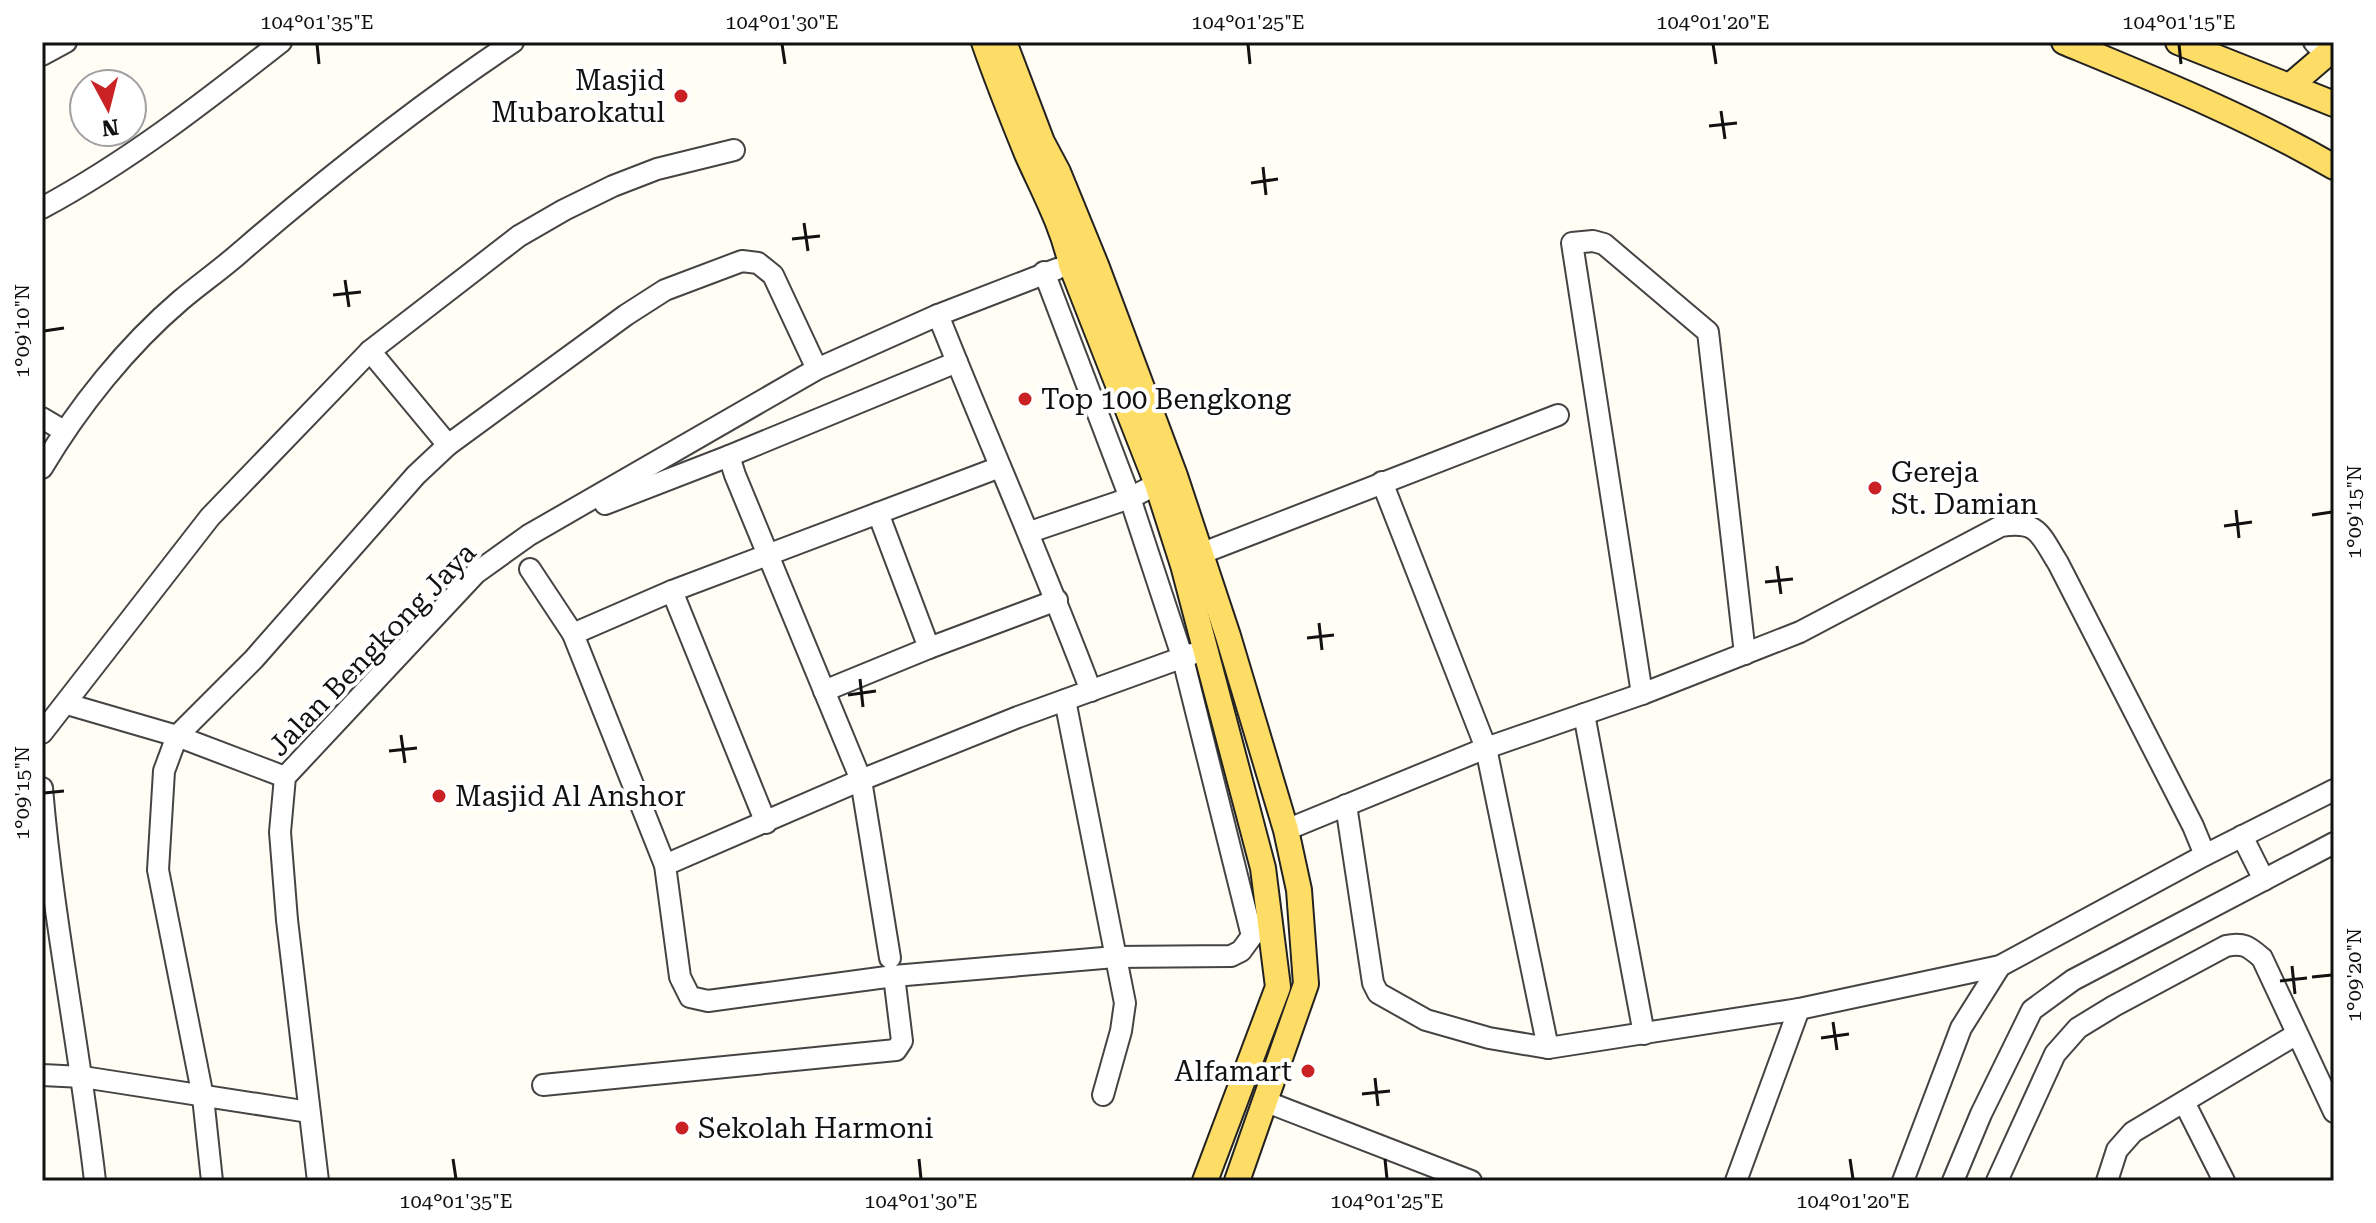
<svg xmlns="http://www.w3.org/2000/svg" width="2376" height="1223" font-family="'Roboto Serif',serif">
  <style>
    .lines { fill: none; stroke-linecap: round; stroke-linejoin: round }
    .minor-casing { stroke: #444; stroke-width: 24 }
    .major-casing { stroke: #222; stroke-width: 28 }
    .minor { stroke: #fff; stroke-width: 20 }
    .major { stroke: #fedd66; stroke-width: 24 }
    .ticks { fill: none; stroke: #111; stroke-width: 3 }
    .poi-dot { fill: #c92124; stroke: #fff; stroke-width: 3 }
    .labels { text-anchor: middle; stroke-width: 8; stroke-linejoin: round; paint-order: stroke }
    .poi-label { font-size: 28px; fill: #111; stroke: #fff; text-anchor: start }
    .street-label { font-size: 28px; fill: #111; stroke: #fff }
    .neatline { fill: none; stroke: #111; stroke-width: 3 }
    .ticks-label { font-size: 20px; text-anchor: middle; fill: #111 }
  </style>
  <rect width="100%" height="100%" fill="#fffdf4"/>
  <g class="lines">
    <defs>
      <g id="minor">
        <path d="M2314,42L2325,54"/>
        <path d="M42,55L66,42"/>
        <path d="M42,208C129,161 203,103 281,42"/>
        <path d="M370,351L448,445"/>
        <path d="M957,362C1002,472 1049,580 1091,691"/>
        <path d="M42,418L64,431"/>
        <path d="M729,456L735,475L861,780L890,958"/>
        <path d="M42,468C78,407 127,346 181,300C201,283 223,268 243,250C329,176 419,105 513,42"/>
        <path d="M1382,482L1486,748L1548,1048"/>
        <path d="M605,504L729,456L957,362L938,315"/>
        <path d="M878,513L929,648"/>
        <path d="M1030,532L1130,498L1157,484"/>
        <path d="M1200,554L1558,415"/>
        <path d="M530,569L573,634L665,865L680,977L690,997L708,1001L894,976L1115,957L1231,956L1241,951L1252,936L1183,659L1130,498L1044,272"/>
        <path d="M672,591L766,823"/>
        <path d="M573,634L672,591L1000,467"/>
        <path d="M824,691L929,648L1057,600"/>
        <path d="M1642,694L1572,243L1593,241L1604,244L1708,332L1745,654"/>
        <path d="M1065,700L1125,1003L1121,1031L1103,1095"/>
        <path d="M67,704L177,736L285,777"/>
        <path d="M1584,714L1644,1034"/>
        <path d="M42,733L210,517L370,351L519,236L564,210L613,186L657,169L734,150"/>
        <path d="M42,788C53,920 80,1049 95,1181"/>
        <path d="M1346,805L1373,983L1378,993L1426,1020L1489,1038L1548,1048L1799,1009L2000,966L2205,855L2334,790"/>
        <path d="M1286,830L1486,748L1642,694L1800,632L2001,526C2039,520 2040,535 2058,563L2193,826L2205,855"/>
        <path d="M2242,836L2264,880"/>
        <path d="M665,865L861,780L1018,717L1192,654"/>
        <path d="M42,1075L83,1077L309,1112"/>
        <path d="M543,1085L896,1050L902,1041L894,976"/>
        <path d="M1267,1102L1471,1181"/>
        <path d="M2184,1102L2224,1181"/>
        <path d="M212,1181L203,1097L158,870L164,771L177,736L254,659L416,475L448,445L626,315L665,290L742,261L758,263L773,275L817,369"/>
        <path d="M318,1181L287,920L280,832L285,777L476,573L529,535L817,369L938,315L1057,269"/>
        <path d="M1736,1181L1799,1009"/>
        <path d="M1903,1181L1961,1028L2000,966"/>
        <path d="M1953,1181L1981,1114L2032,1010L2073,980L2334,843"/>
        <path d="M1997,1181L2055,1054L2078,1028L2114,1006L2226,946C2244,942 2249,947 2262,958L2334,1112"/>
        <path d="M2107,1181L2117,1150L2133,1132L2297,1034"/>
      </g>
      <g id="major">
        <path d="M984,42C997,80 1012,117 1027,154C1043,190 1063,226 1071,265L1157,484L1183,565L1263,868L1278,987L1205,1181"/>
        <path d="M1004,42L1042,142L1058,172L1096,265L1175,476L1228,636L1286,830L1299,890L1306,984L1237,1181"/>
        <path d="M2064,42C2156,80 2248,117 2334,167"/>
        <path d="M2178,42L2334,104"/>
        <path d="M2291,85L2334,48"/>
      </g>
    </defs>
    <!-- minor casing -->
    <use href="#minor" class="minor-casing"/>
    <!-- major casing -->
    <use href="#major" class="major-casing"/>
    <!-- minor -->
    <use href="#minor" class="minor"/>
    <!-- major -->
    <use href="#major" class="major"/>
  </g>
  <!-- ticks -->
  <path class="ticks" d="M317,44L319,64M782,44L785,64M1248,44L1250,64M1713,44L1716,64M2179,44L2181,64M1721,111L1725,139M1709,126L1737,123M1263,167L1266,195M1251,183L1278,179M804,223L808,251M792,239L820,236M345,280L349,307M333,295L361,292M44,331L64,328M2236,510L2239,538M2312,515L2332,512M2224,526L2252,522M1777,566L1781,594M1765,582L1793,579M1319,623L1322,650M1307,638L1334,635M860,679L863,707M848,695L876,691M401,735L405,763M389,751L417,748M44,793L64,791M2292,966L2295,994M2312,977L2332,975M2280,981L2307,978M1833,1022L1837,1050M1821,1038L1849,1034M1375,1078L1378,1106M1362,1094L1390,1091M453,1159L456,1179M919,1159L921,1179M1385,1159L1387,1179M1850,1159L1853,1179"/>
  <!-- markers -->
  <g class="poi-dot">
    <circle cx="681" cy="96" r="8"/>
    <circle cx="1025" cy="399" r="8"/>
    <circle cx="1875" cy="488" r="8"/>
    <circle cx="439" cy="796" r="8"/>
    <circle cx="1308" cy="1071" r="8"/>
    <circle cx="682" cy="1128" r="8"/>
  </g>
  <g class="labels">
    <!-- poi labels -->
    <g class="poi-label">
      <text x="665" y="90" text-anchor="end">Masjid<tspan x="665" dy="32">Mubarokatul</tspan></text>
      <text x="1041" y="409">Top 100 Bengkong</text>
      <text x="1891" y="482">Gereja<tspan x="1891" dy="32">St. Damian</tspan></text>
      <text x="455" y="806">Masjid Al Anshor</text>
      <text x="1292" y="1081" text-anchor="end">Alfamart</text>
      <text x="698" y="1138">Sekolah Harmoni</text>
    </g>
    <!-- street labels -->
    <g class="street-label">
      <text transform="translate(372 649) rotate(-46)" y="10">Jalan Bengkong Jaya</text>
    </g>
  </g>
  <!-- border -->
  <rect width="2376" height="1223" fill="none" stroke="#ffffff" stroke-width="88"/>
  <!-- north arrow -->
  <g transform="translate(108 108) rotate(173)"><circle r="38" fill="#ffffff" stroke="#a0a0a0" stroke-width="2"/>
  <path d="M0-6L14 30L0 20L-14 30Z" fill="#c92124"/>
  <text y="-12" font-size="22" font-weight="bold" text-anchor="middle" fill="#111111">N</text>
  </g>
  <rect x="44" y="44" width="2288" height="1135" class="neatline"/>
  <g class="ticks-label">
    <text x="317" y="29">104°01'35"E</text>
    <text x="782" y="29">104°01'30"E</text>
    <text x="1248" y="29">104°01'25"E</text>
    <text x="1713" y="29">104°01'20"E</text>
    <text x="2179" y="29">104°01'15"E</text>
    <text transform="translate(22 331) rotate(-90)" y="7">1°09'10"N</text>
    <text transform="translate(2354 512) rotate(-90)" y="7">1°09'15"N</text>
    <text transform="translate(22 793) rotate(-90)" y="7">1°09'15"N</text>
    <text transform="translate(2354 975) rotate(-90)" y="7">1°09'20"N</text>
    <text x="456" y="1208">104°01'35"E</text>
    <text x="921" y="1208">104°01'30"E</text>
    <text x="1387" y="1208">104°01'25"E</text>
    <text x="1853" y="1208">104°01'20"E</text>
  </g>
</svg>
